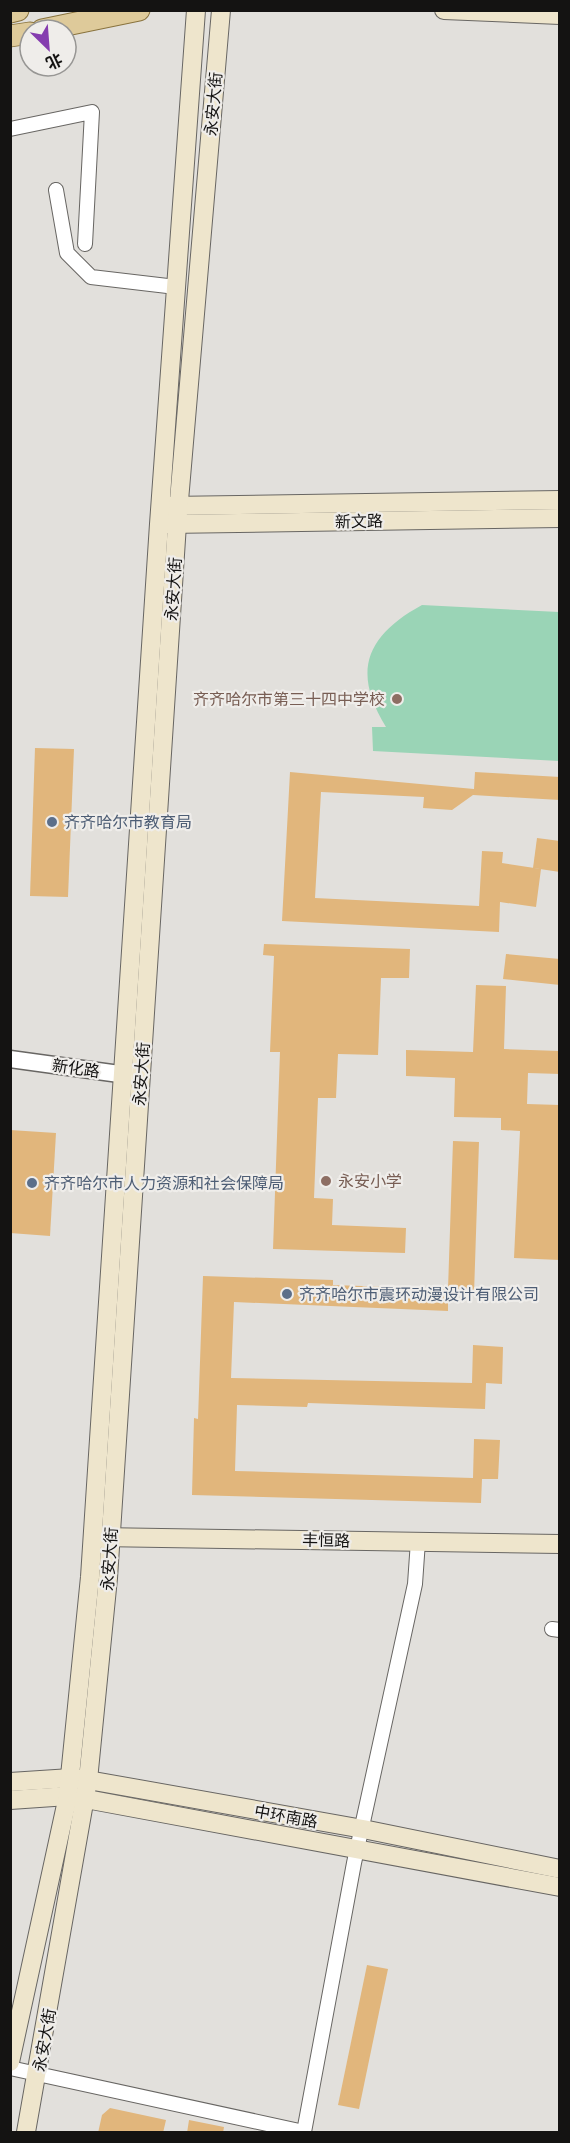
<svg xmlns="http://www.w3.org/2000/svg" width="570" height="2143" font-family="Merriweather,'Noto Sans SC',serif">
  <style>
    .green { fill: #9ad4b6 }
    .building { fill: #e1b67c }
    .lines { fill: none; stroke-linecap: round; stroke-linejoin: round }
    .minor-casing { stroke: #686663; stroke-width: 16 }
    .tertiary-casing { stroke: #686663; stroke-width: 19 }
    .secondary-casing { stroke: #686663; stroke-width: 20 }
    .primary-casing { stroke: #89733e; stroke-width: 23 }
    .minor { stroke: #fff; stroke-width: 14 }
    .tertiary { stroke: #fff; stroke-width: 16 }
    .secondary { stroke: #eee5cc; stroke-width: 18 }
    .primary { stroke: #deca9a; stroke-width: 21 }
    .education-dot { fill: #8d6e63; stroke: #efedea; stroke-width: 2 }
    .service-dot { fill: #5c6f8a; stroke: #efedea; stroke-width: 2 }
    .labels { text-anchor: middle; stroke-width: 4.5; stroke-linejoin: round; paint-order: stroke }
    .street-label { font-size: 16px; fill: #141312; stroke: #efedea }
    .education-label { font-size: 16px; fill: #785e54; stroke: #efedea; text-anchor: end }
    .service-label { font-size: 16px; fill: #4e5e75; stroke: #efedea; text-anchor: start }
  </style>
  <rect width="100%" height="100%" fill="#e2e0dc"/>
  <!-- green -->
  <path class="green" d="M422,605L559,612V761L373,751L372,727H386C351,671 367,635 422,605Z"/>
  <!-- building -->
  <g class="building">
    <path d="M35,748L74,749L68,897L30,896Z"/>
    <path d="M290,772L474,789L475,772L560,777V800L473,795L452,810L423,808L424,797L321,792L315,898L479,906L482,851L503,852L502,863L541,869L536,907L500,902L499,932L282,921Z"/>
    <path d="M537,838L560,841V872L533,868Z"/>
    <path d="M264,944L410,949L409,978H381L378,1055L338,1054L336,1098H318L314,1198L333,1199L332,1225L406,1228L405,1253L273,1249L280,1052H270L274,956L263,955Z"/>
    <path d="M506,954L560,959V985L503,979Z"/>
    <path d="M476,985L506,986L504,1049L560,1051V1074L528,1073L527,1104L560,1105V1260L514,1258L520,1131L501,1130V1118L454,1117L455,1078L406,1076V1050L473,1052Z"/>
    <path d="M10,1130L56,1133L50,1236L10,1233Z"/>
    <path d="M453,1141L479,1142L474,1294L448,1293V1311L234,1302L231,1378L472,1383L473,1345L503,1347L502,1384L486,1383L485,1409L308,1403L307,1407L237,1405L235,1471L473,1478L474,1439L500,1440L498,1479H482L481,1503L192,1495L194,1418L198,1419L203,1276L333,1280V1285L448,1289Z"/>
    <path d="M367,1965L388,1969L359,2109L338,2105Z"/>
    <path d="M110,2108L166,2120L163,2133H98L102,2115Z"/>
    <path d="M189,2120L224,2127L223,2133H187Z"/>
  </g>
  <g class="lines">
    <defs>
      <g id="minor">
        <path d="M10,129L92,112L85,244"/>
        <path d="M56,190L67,253L91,277L176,287"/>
        <path d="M552,1629L560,1630"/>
        <path d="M10,2068L304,2132L354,1863L415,1584L418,1541"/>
      </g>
      <path id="tertiary" d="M10,1059L134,1076"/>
      <g id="secondary">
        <path d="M444,10L560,15"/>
        <path d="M168,506L560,500"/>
        <path d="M167,524L560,518"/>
        <path d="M99,1537L560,1544"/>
        <path d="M10,1782L71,1778L88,1780L363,1829L560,1869"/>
        <path d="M10,1800L68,1796L86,1799L560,1887"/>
        <path d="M10,2062L68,1796L90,1577L159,524L196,10"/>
        <path d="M26,2132L88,1780L108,1578L177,524L221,10"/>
      </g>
      <g id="primary">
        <path d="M10,12L18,10"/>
        <path d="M42,30L139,10"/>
        <path d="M10,36L30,33"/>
      </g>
    </defs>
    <!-- minor casing -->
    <use href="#minor" class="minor-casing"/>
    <!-- tertiary casing -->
    <use href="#tertiary" class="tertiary-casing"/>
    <!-- secondary casing -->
    <use href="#secondary" class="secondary-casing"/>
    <!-- primary casing -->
    <use href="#primary" class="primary-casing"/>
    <!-- minor -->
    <use href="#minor" class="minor"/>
    <!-- tertiary -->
    <use href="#tertiary" class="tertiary"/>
    <!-- secondary -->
    <use href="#secondary" class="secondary"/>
    <!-- primary -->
    <use href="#primary" class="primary"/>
  </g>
  <!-- markers -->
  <g class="education-dot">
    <circle cx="397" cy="699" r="6"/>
    <circle cx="326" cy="1181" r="6"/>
  </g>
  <g class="service-dot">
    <circle cx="52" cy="822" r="6"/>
    <circle cx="32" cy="1183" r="6"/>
    <circle cx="287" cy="1294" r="6"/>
  </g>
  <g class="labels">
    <!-- street labels -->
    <g class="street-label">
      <text transform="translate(213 104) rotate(-85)" y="6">永安大街</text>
      <text transform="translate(359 521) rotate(-1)" y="6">新文路</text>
      <text transform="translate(173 589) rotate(-86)" y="6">永安大街</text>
      <text transform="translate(76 1068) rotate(8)" y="6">新化路</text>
      <text transform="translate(141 1074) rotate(-86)" y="6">永安大街</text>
      <text transform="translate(326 1540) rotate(1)" y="6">丰恒路</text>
      <text transform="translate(109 1559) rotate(-86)" y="6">永安大街</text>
      <text transform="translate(286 1816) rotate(10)" y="6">中环南路</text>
      <text transform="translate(44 2040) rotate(-80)" y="6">永安大街</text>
    </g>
    <!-- education labels -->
    <g class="education-label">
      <text x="385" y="705">齐齐哈尔市第三十四中学校</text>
      <text x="338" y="1187" text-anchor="start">永安小学</text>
    </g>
    <!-- service labels -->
    <g class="service-label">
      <text x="64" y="828">齐齐哈尔市教育局</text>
      <text x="44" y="1189">齐齐哈尔市人力资源和社会保障局</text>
      <text x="299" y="1300">齐齐哈尔市震环动漫设计有限公司</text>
    </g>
  </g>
  <!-- border -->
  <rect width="570" height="2143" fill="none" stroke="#141312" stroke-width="24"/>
  <!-- north arrow -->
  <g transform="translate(48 48) rotate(155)"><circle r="28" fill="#efedea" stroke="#979694" stroke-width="1.5"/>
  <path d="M0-4.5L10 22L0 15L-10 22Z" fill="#853caf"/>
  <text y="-9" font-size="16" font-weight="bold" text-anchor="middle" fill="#141312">北</text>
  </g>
</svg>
